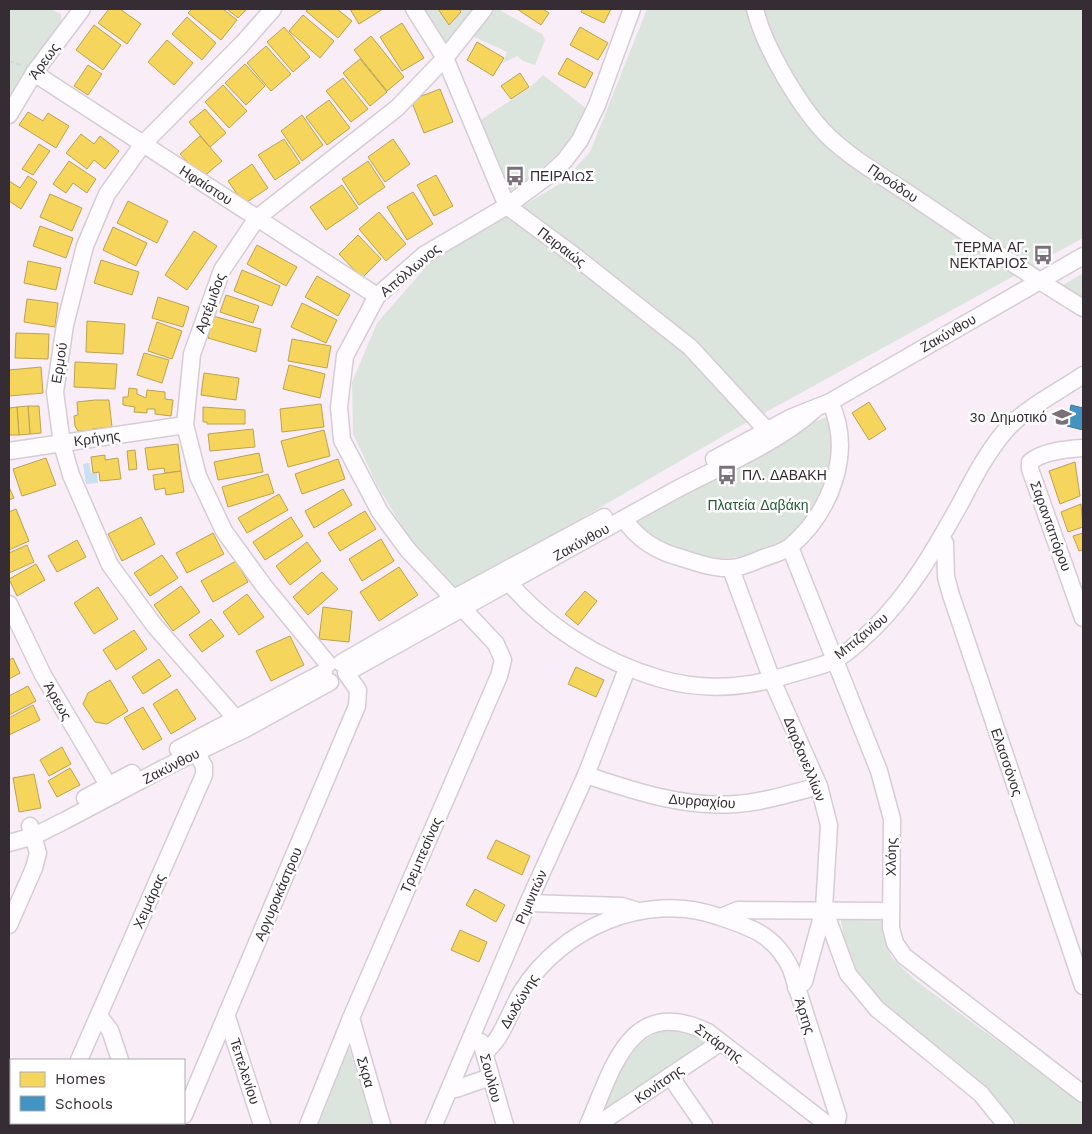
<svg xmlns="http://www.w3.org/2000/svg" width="1092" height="1134" font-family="'Work Sans',sans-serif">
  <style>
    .green { fill: #dce4de }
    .water { fill: #c9e0f3 }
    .homes { fill: #f6d55c; stroke: #bca250 }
    .schools { fill: #4393c3; stroke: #3f7498 }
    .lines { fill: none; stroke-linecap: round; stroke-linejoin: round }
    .minor-casing { stroke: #d6ccd5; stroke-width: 19 }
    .path { stroke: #d9d6d9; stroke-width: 2; stroke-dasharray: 5 2.5; stroke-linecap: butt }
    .minor { stroke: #fefcfe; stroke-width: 16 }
    .labels { text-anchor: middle; stroke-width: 5; stroke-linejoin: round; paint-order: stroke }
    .street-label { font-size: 14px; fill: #352c34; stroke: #fff }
    .poi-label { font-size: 14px; fill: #352c34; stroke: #fff; text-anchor: start }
    .park-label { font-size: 14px; fill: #255935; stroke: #fff }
  </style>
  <rect width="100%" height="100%" fill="#f9eef8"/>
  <!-- green -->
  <g class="green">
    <path d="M9,9H51L61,14L62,25L9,108Z"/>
    <path d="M421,9H477L445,48Z"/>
    <path d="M489,9H498L542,34L545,40L535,65L523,61L517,56L503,63L507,52L470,35Z"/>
    <path d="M647,9H1083V238L735,429L455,592L410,540L377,485L353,434L352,382L377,323L431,261L561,183L590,152Z"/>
    <path d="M543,75L587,109C567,153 542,168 505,196L476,123L528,89Z"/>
    <path d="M1083,273V297L1063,285Z"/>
    <path d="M827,417C836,443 831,474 817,498C809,513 797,534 782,543C776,547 767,549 760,551C712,568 674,556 637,523V520L814,422Z"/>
    <path d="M881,907L882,931L892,958L915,980L1083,1104V1125H1018L989,1090L883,1003L856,971L846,949L839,910Z"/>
    <path d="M670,1029L692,1033L709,1042L601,1116C616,1081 628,1036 670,1029Z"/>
    <path d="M348,1045L374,1125H317Z"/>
    <path d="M9,1063L11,1064V1123H42L41,1125H9Z"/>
  </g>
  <!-- water -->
  <path class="water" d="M89,463L91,473H97L98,483L86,484L83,464Z"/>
  <!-- homes -->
  <g class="homes">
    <path d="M109,9H120L141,24L127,44L98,23Z"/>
    <path d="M192,9H223L237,20L221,40L188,13Z"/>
    <path d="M227,9H247L238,18Z"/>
    <path d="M309,9H337L352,21L338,38L306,11Z"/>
    <path d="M350,9H383L359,24Z"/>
    <path d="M438,9H459L461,12L449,25Z"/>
    <path d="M517,9H543L549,13L541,25Z"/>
    <path d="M583,9H611L604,23L581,12Z"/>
    <path d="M303,15L334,41L320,58L289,31Z"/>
    <path d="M187,17L216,43L202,60L172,34Z"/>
    <path d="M402,23L424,58L402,71L380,37Z"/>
    <path d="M94,25L121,45L103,70L76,50Z"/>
    <path d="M284,27L310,57L293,72L267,42Z"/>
    <path d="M580,27L608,43L598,60L570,45Z"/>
    <path d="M371,36L404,77L387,91L354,50Z"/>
    <path d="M167,40L193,63L174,85L148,62Z"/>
    <path d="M477,42L504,58L493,76L467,60Z"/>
    <path d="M266,46L291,74L271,91L247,63Z"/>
    <path d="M567,58L593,73L585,88L558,74Z"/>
    <path d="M360,59L387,92L370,106L343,73Z"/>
    <path d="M245,64L265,86L246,105L225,83Z"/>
    <path d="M88,65L102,74L88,95L74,86Z"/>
    <path d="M520,73L529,87L511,99L501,86Z"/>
    <path d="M343,78L368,109L351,122L326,91Z"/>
    <path d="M223,85L247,111L229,128L205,102Z"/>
    <path d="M440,89L453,122L424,133L411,100Z"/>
    <path d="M329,100L350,128L327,145L306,117Z"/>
    <path d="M205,109L226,133L210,147L189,122Z"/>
    <path d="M28,112L43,121L48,113L69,126L56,148L19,125Z"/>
    <path d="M302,115L323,145L302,161L281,131Z"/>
    <path d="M81,134L94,144L100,136L119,151L105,169L94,160L87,169L66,153Z"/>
    <path d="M200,136L222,161L202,178L180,154Z"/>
    <path d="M284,139L300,163L275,180L258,155Z"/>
    <path d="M393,139L410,164L385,182L368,157Z"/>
    <path d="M39,144L50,151L33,175L22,169Z"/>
    <path d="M69,161L96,179L87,193L73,183L66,193L53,184Z"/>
    <path d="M368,161L385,187L359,205L342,179Z"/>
    <path d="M252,164L268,188L244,204L228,181Z"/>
    <path d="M436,175L453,206L434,216L417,185Z"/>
    <path d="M28,176L37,182L21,209L9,201V181L20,188Z"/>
    <path d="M342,185L358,208L326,230L310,207Z"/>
    <path d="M413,192L433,224L407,240L387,207Z"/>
    <path d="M50,194L82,208L72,231L40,217Z"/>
    <path d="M128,201L168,221L157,243L117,223Z"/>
    <path d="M379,212L406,244L386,261L359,229Z"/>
    <path d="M40,226L73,238L66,258L33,246Z"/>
    <path d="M113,227L147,243L136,266L103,250Z"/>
    <path d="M194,231L217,246L187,290L165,275Z"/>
    <path d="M358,235L381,259L362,278L339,254Z"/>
    <path d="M257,245L297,267L286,286L247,264Z"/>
    <path d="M101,260L139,272L132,295L94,283Z"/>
    <path d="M28,261L61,268L56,290L24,283Z"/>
    <path d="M242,270L280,286L272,306L234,291Z"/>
    <path d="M317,276L350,295L338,316L305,297Z"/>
    <path d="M226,295L259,306L253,323L220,312Z"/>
    <path d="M158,297L189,307L183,327L152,318Z"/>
    <path d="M27,299L58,303L55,327L24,322Z"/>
    <path d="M302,303L337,320L326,343L291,327Z"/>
    <path d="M213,316L261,329L256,352L208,338Z"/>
    <path d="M87,321L125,324L123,354L86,352Z"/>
    <path d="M157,322L182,331L172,359L148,351Z"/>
    <path d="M16,333L49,334L48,359L15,358Z"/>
    <path d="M292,339L331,346L327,368L288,361Z"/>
    <path d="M144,353L169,360L162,383L137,375Z"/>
    <path d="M75,362L117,364L115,389L74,387Z"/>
    <path d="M289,365L325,374L320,398L283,389Z"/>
    <path d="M41,367L43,393L9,396V370Z"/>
    <path d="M204,373L239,378L236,400L201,395Z"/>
    <path d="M129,388L137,389V394L146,398L147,390L165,392V399L173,400L171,416L155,414V409H147V413L134,412L135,407L123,405V397H128Z"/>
    <path d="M95,400H109L112,427L92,429V431H78L75,426L74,416L78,415L77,402Z"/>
    <path d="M869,402L886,429L869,440L852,413Z"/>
    <path d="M321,404L324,427L282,432L280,409Z"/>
    <path d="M28,406H39L41,433L30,434Z"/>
    <path d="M28,406L30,434L19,435L17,407Z"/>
    <path d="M17,407L19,435H9V408Z"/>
    <path d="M203,407L245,410V424H207V422H203Z"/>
    <path d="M253,429L255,447L210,451L208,434Z"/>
    <path d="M324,430L330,456L288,467L281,441Z"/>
    <path d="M178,444L181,471L165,473L164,468L148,470L145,448Z"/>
    <path d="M135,450L137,469L129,470L127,451Z"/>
    <path d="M259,453L263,472L218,480L214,462Z"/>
    <path d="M105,455V460L118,458L121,479L100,481L99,472L93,473L91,457Z"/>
    <path d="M46,458L56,485L22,496L13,469Z"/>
    <path d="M338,459L345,479L302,494L295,474Z"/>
    <path d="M1075,462L1080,496L1060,504L1049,471Z"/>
    <path d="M181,471L184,492L166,495L165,488L155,490L153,475Z"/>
    <path d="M268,474L274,493L228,507L222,487Z"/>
    <path d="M9,487L14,498L9,500Z"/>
    <path d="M343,489L352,505L314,528L305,511Z"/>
    <path d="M279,494L288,510L247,533L238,518Z"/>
    <path d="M1081,504L1083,527L1068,532L1061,512Z"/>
    <path d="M16,509L29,541L9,550V512Z"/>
    <path d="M365,511L376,529L340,551L328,533Z"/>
    <path d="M141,517L155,544L122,561L108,534Z"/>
    <path d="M291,517L303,536L265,560L253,542Z"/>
    <path d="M213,533L224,554L187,573L176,553Z"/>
    <path d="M1083,533V550L1079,551L1073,536Z"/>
    <path d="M381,539L394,561L362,581L349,559Z"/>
    <path d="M77,540L86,557L57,572L48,556Z"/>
    <path d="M307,542L321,561L290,585L276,566Z"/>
    <path d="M27,545L34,562L9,573V553Z"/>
    <path d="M162,555L178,578L150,596L134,573Z"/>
    <path d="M236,561L248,582L213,602L201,581Z"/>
    <path d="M36,564L45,580L17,596L9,579Z"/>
    <path d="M399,567L418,595L379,621L360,592Z"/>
    <path d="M322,572L338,589L308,615L293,597Z"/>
    <path d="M181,586L200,612L173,631L154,605Z"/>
    <path d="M98,587L118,619L94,634L74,603Z"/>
    <path d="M585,591L597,601L578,625L565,614Z"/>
    <path d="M247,594L264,617L239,635L223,612Z"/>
    <path d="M323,607L352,611L349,642L319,639Z"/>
    <path d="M211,619L224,636L202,652L189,635Z"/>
    <path d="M134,630L147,649L116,670L103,650Z"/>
    <path d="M290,636L304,665L271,681L256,651Z"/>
    <path d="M13,658L20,673L9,679V660Z"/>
    <path d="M159,659L171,676L143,694L132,677Z"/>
    <path d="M576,667L604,680L596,697L568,684Z"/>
    <path d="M110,680L128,711L107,724L95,722L83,704L88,693Z"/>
    <path d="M28,686L36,701L9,715V696Z"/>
    <path d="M177,689L196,719L171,734L153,704Z"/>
    <path d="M33,705L40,720L9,735V718Z"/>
    <path d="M143,707L162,739L143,750L124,718Z"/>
    <path d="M62,747L71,764L49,776L40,760Z"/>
    <path d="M70,768L80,785L57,797L48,781Z"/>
    <path d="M34,774L41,808L19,812L13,778Z"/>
    <path d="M496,840L530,856L522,875L487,858Z"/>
    <path d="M475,889L505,905L496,922L466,905Z"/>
    <path d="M460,930L487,942L479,962L451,950Z"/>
  </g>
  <!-- schools -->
  <path class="schools" d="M1071,405L1083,408V430L1067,426Z"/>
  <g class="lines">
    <defs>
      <g id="minor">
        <path d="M414,9L445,58L507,206L576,257L690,347L773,437"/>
        <path d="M755,9C764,47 800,108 828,136C855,162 891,181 921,202C975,238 1028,275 1083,308"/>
        <path d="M34,73L377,296"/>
        <path d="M9,115L34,73L82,9"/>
        <path d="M1083,448C1066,449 1043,451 1030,462V469L1083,618"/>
        <path d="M9,451L185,425"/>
        <path d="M714,459L790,418L830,402L1083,256"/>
        <path d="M624,519C638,540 658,552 682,558C697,563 715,569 730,568C741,568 754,562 763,558C772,555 784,552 791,546C831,511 854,452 830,402"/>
        <path d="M941,538L945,543L946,577L951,595L1083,986"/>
        <path d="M790,547L879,771L892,819L891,928L895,943L904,956L1083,1094"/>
        <path d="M731,569L772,680L819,786L829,825L824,909L848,974L877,1009L981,1094L1006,1125"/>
        <path d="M502,574C542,625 600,661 661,679C703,691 747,688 788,675C803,670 821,667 835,660C849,653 862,639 873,629C910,593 935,549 960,504C973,479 987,452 1006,430C1024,409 1060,391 1083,375"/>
        <path d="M9,604L43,675L114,795"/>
        <path d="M341,663L452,599L604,517"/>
        <path d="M328,664L264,586L224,531L198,476L185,425L192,354L222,270L257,218L397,108L445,58L484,9"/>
        <path d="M245,729L154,625L110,565L71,475L62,444L55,392L65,325L85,246L107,194L143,144L242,44L273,9"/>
        <path d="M178,749L324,672"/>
        <path d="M586,775C634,791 684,808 736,804C764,802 792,793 819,786"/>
        <path d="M85,798L132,773"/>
        <path d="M9,843L34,836L66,820L164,768L245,729L330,682"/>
        <path d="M528,903L622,906L635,910"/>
        <path d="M721,917L738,910L891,911"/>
        <path d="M9,925L34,868L38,853L30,826"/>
        <path d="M796,988L804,982L824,909"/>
        <path d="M99,1016L110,1030L120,1060"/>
        <path d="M227,1017L262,1125"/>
        <path d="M351,1018L382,1125"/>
        <path d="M481,1042L505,1125"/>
        <path d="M484,1052C501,1043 511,1008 522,991C561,929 644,891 717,916C750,927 775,934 791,969L838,1116L836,1125"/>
        <path d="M79,1060L204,775V766L192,745"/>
        <path d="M670,1076L704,1125"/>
        <path d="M450,1088L456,1089L490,1077"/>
        <path d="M184,1115L357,706L358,690L346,673C454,612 562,553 670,493C719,466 772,447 814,410"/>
        <path d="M140,1123L141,1125"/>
        <path d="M51,1125L52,1123"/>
        <path d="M308,1125L351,1018L499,676L503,660L496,644L408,550L380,512L342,440L339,407L345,356L377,296L424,255L507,206L549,175L565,160L580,140L597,105L632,9"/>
        <path d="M434,1125L528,903L586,775L627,669"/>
        <path d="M588,1125C613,1069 629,994 708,1032L828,1125"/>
        <path d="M597,1125L721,1042"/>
      </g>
    </defs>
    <!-- minor casing -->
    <use href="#minor" class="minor-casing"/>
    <!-- path -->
    <path class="path" d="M9,61L23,66"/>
    <!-- minor -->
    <use href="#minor" class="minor"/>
  </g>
  <!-- icons -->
  <defs>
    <symbol id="bus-bare" viewBox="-9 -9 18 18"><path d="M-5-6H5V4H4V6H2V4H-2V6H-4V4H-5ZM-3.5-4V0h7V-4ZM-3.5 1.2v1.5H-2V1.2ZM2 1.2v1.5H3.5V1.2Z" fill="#7a7079" stroke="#fff" stroke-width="2.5" paint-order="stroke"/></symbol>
    <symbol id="school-bare" viewBox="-9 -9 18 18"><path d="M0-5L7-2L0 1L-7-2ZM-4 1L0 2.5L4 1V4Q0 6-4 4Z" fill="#7a7079" stroke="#fff" stroke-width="2.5" paint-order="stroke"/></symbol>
  </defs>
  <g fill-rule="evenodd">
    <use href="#bus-bare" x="501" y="162" width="28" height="28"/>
    <use href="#bus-bare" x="1029" y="241" width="28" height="28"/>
    <use href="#school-bare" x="1048" y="403" width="28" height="28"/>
    <use href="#bus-bare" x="713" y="461" width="28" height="28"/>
  </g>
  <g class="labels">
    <!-- street labels -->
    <g class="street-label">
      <text transform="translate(44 61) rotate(-54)" y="5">Άρεως</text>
      <text transform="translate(893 183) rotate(34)" y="5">Προόδου</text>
      <text transform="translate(206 185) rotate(33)" y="5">Ηφαίστου</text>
      <text transform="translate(562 247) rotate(37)" y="5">Πειραιώς</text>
      <text transform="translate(410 270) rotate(-40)" y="5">Απόλλωνος</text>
      <text transform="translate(210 303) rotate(-70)" y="5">Αρτέμιδος</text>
      <text transform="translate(948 333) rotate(-30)" y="5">Ζακύνθου</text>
      <text transform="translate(59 363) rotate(-81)" y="5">Ερμού</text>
      <text transform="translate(97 438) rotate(-8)" y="5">Κρήνης</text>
      <text transform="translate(1051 526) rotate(70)" y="5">Σαρανταπόρου</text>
      <text transform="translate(581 542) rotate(-29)" y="5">Ζακύνθου</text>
      <text transform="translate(861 636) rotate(-39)" y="5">Μπιζανίου</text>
      <text transform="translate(58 701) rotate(60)" y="5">Άρεως</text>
      <text transform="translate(805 759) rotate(68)" y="5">Δαρδανελλίων</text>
      <text transform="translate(1007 762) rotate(71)" y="5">Ελασσόνος</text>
      <text transform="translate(171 766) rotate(-27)" y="5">Ζακύνθου</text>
      <text transform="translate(702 801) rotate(4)" y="5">Δυρραχίου</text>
      <text transform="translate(421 855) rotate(-66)" y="5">Τρεμπεσίνας</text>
      <text transform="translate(891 857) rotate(-89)" y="5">Χλόης</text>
      <text transform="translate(278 894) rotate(-67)" y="5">Αργυροκάστρου</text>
      <text transform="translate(531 897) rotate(-66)" y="5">Ριμινιτών</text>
      <text transform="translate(149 901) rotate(-66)" y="5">Χειμάρας</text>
      <text transform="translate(519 1001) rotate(-59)" y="5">Δωδώνης</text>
      <text transform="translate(805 1016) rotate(72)" y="5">Άρτης</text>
      <text transform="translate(719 1043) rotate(35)" y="5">Σπάρτης</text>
      <text transform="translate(245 1071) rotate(72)" y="5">Τεπελενίου</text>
      <text transform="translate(366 1072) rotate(74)" y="5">Σκρα</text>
      <text transform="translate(491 1078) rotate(75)" y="5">Σουλίου</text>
      <text transform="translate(659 1084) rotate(-35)" y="5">Κονίτσης</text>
    </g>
    <!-- poi labels -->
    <g class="poi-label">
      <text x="530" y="181">ΠΕΙΡΑΙΩΣ</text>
      <text x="1028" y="252" text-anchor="end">ΤΕΡΜΑ ΑΓ.<tspan x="1028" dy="16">ΝΕΚΤΑΡΙΟΣ</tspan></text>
      <text x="1047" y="422" text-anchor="end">3ο Δημοτικό</text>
      <text x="742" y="480">ΠΛ. ΔΑΒΑΚΗ</text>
    </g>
    <!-- park labels -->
    <g class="park-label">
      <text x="758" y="510">Πλατεία Δαβάκη</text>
    </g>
  </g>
  <!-- border -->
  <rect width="1092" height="1134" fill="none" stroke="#352c34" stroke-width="20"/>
  <!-- legend -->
  <rect x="10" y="1059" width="175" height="65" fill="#ffffff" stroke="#aeabae"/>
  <rect x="20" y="1072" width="25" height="15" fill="#f6d55c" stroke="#aeabae"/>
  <text x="55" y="1084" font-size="15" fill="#352c34">Homes</text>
  <rect x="20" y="1096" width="25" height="15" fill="#4393c3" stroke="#aeabae"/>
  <text x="55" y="1109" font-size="15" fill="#352c34">Schools</text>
</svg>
